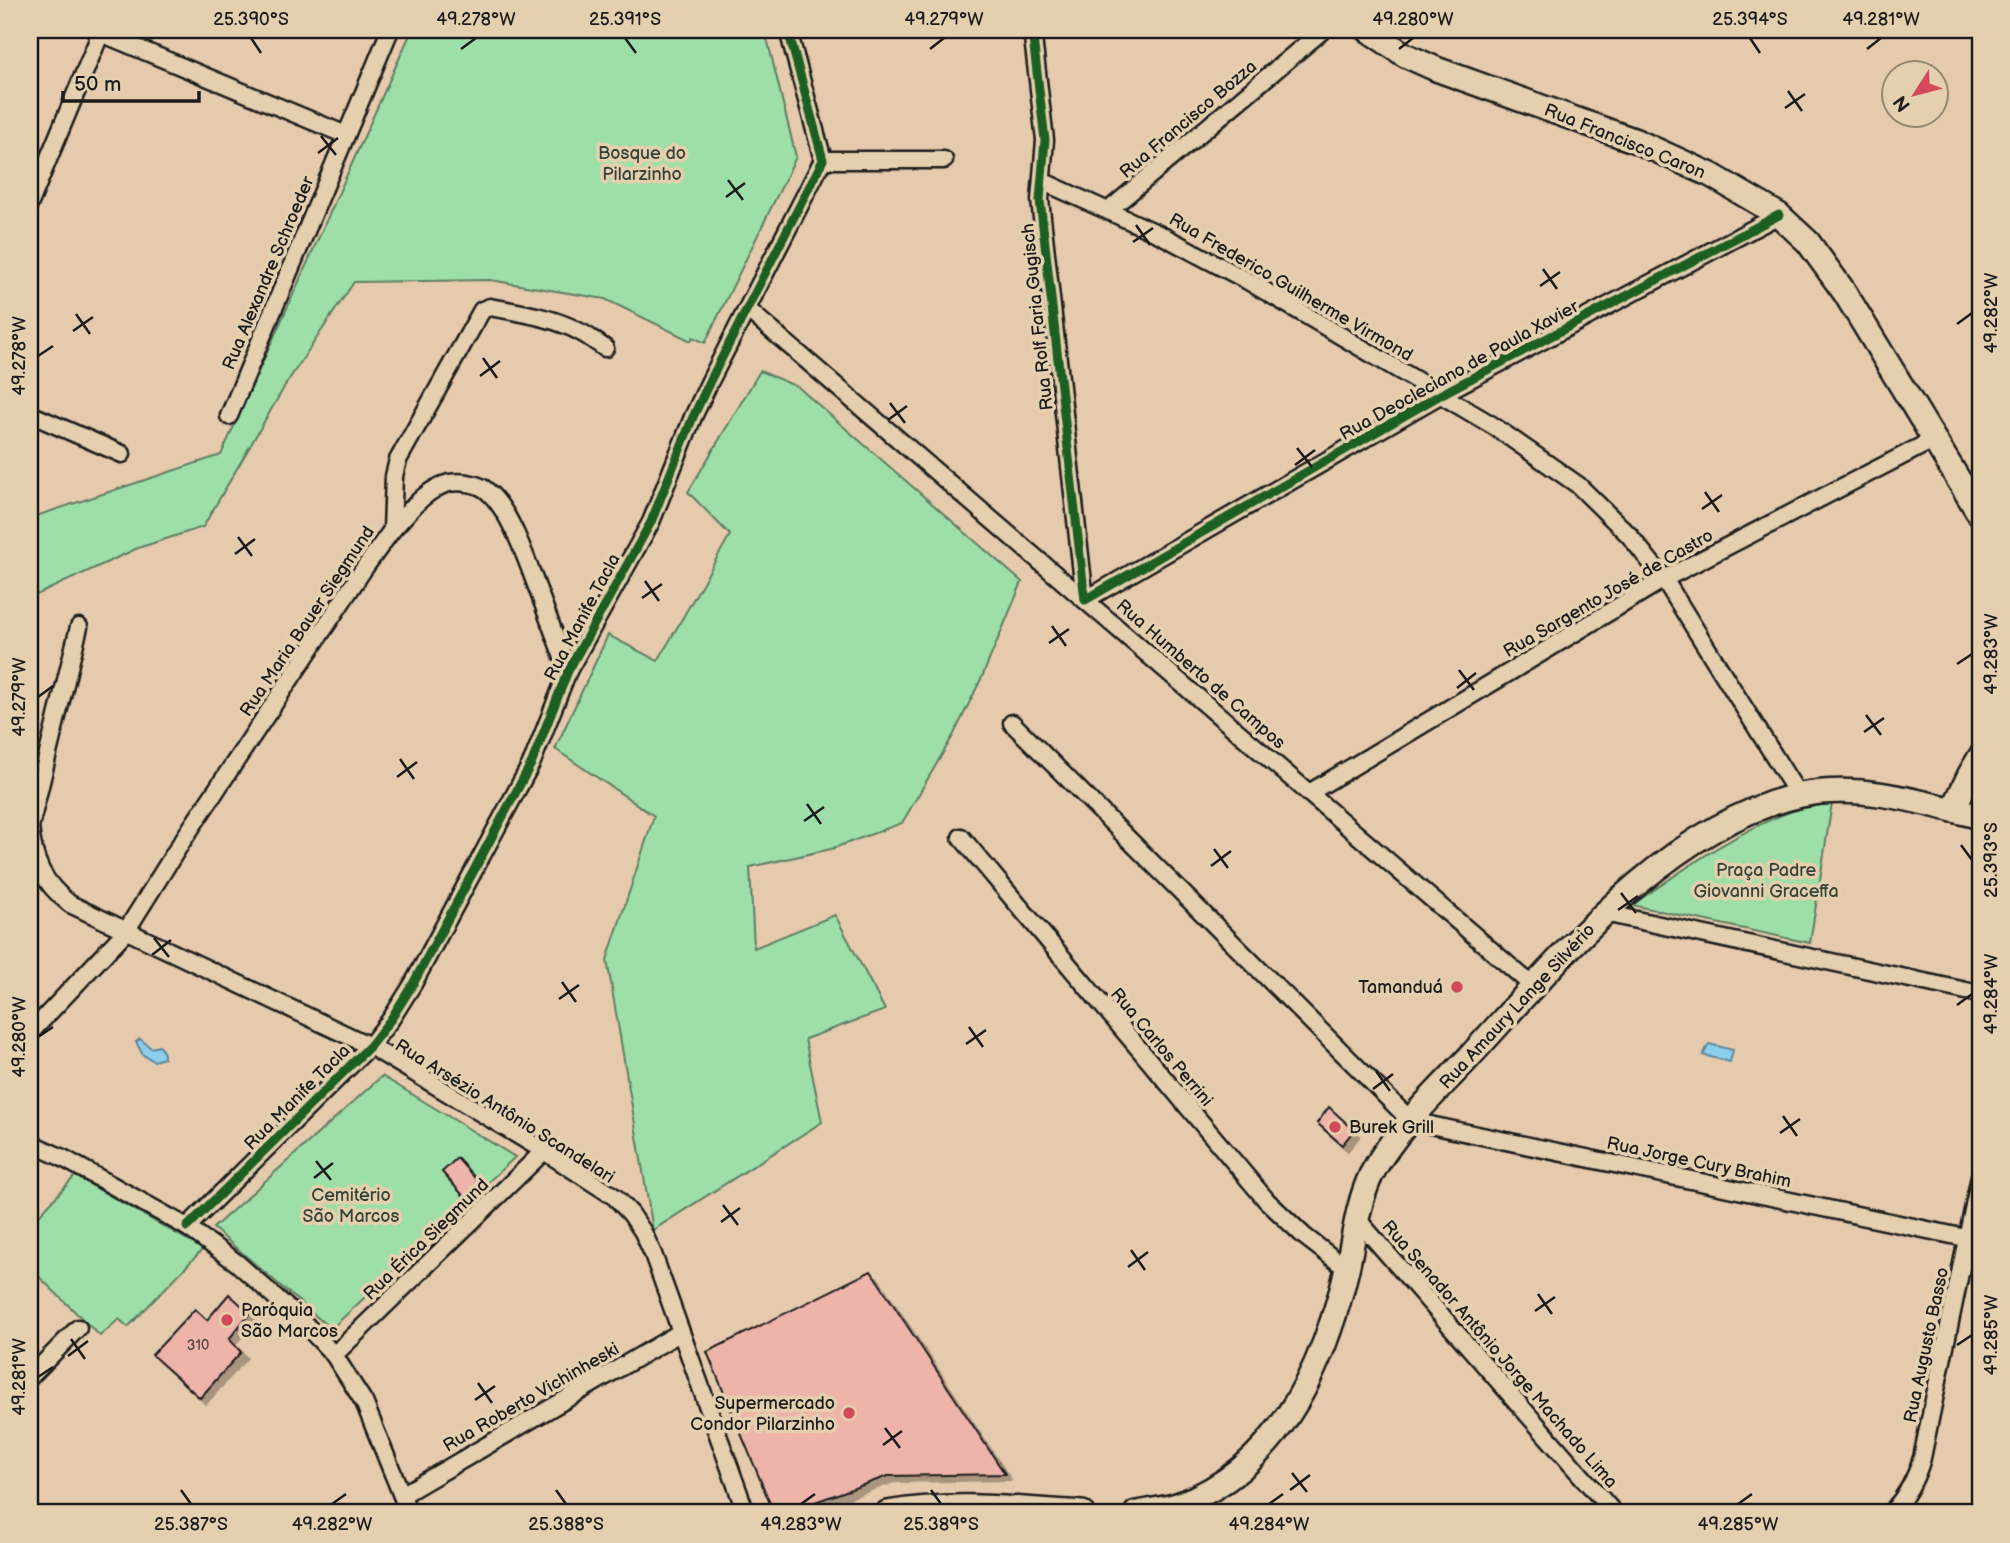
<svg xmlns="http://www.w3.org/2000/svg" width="2010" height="1543" font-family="'Balsamiq Sans',sans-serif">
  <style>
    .green { fill: #9edfa9; stroke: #5d7e62; stroke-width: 2 }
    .water { fill: #8bcfed; stroke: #5f8799; stroke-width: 2 }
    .building { fill: #eeb4aa; stroke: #1c1c1c; stroke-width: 2; filter: url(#shadow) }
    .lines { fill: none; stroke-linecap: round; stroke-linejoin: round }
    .street-casing { stroke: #1c1c1c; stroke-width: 21 }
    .secondary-casing { stroke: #1c1c1c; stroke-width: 28 }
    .street { stroke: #e4cfae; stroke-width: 16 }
    .secondary { stroke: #e4cfae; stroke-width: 23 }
    .cycleway-casing { stroke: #e4cfae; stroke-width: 13 }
    .cycleway { stroke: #1b5e20; stroke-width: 9 }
    .ticks { fill: none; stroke: #1c1c1c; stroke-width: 2.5 }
    .poi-dot { fill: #d1495b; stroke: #e4cfae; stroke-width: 2.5 }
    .labels { text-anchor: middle; stroke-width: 7; stroke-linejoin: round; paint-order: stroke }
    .number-label { font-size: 14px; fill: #504240 }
    .street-label { font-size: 18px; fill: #1c1c1c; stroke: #e4cfae }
    .park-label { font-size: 18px; fill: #364338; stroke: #e4cfae }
    .poi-label { font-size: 18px; fill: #1c1c1c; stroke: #e4cfae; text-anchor: end }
    .neatline { fill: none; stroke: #1c1c1c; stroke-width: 2.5 }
    .ticks-label { font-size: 18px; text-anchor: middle; fill: #1c1c1c }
  </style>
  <defs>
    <filter id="shadow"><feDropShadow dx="6" dy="6" stdDeviation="0" flood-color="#0004"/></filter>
  </defs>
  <rect width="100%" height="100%" fill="#e6caad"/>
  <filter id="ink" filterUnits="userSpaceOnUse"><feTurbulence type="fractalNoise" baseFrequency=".0143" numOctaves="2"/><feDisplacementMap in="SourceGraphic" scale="14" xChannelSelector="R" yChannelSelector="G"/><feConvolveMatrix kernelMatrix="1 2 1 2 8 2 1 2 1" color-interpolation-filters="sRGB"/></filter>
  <g filter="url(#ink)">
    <!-- green -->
    <g class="green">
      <path d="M412,30H765L796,157L705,343L693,337L691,341L605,299L490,280L354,282L286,384L203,527L138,548L30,598V518L221,455Z"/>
      <path d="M760,371L798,387L1022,582L982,677L954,734L902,823L831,849L750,867L754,948L835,915L885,1010L805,1039L822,1122L653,1230L607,960L654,816L555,749L608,635L658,661L730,535L688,492Z"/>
      <path d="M1832,803L1810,943L1632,905C1682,871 1732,833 1790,812C1803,807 1819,806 1832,803Z"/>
      <path d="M382,1076L515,1157L331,1329L213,1228Z"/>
      <path d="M75,1176L203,1249L128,1327L119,1319L100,1336L30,1268V1225Z"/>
    </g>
    <!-- water -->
    <g class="water">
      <path d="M140,1039L151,1048L160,1046L164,1054V1058L154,1061L143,1055L136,1042Z"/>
      <path d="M1709,1044L1733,1050L1730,1062L1703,1055Z"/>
    </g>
    <!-- building -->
    <g class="building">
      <path d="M1329,1107L1354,1130L1342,1145L1317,1123Z"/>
      <path d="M457,1158L483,1187L468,1201L442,1172Z"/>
      <path d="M871,1271L1005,1474L888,1476L784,1513H774L707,1352Z"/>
      <path d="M229,1294L250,1313L229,1339L241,1352L200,1398L152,1355L195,1309L207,1320Z"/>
    </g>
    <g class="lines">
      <defs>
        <g id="street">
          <path d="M94,30L346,135"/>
          <path d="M1032,30L1045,140L1040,200L1085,600L1440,395L1779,215"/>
          <path d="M823,160H944"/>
          <path d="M1042,181L1161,235L1248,281L1492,425L1578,485L1629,535L1664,579L1799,796"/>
          <path d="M30,203L102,30"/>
          <path d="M1109,210L1323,30"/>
          <path d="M747,309L1534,987"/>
          <path d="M30,414L122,454"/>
          <path d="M229,416L390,30"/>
          <path d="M392,530C408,513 425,489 449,483C460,481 477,483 486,490C510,509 527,561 538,590C548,617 558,644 568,671"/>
          <path d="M79,627L30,827C33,861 43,883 70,904L370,1046L544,1151L615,1197L631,1214L643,1232L653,1254L746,1513"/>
          <path d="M1012,723L1411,1121L1980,1241"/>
          <path d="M1309,793L1664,579L1935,439"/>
          <path d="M961,837L1267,1201L1304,1236L1347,1269"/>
          <path d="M1604,913L1980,994"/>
          <path d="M30,1033L126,931L181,843L365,567L392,530L394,476L398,460L482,310L490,307C521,313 554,317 582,333C590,337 597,343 605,348"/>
          <path d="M30,1143L63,1158L187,1227L237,1263L301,1320L334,1355L364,1402L409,1513"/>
          <path d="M1357,1219L1614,1513"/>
          <path d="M187,1227L370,1046L391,1019L413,984L532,762L568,671L651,522L693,417L710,381L823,160L788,30"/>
          <path d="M334,1355L544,1151"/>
          <path d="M30,1377L78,1328"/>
          <path d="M402,1495L681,1332"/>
          <path d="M1891,1513C1906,1497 1916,1479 1922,1458L1980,1176"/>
        </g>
        <g id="secondary">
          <path d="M1368,30L1405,55L1436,69L1636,141L1711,175L1779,215L1808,242L1845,293L1980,515"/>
          <path d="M1953,810L1970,774L1980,757"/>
          <path d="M887,1513C952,1501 1017,1509 1082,1513"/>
          <path d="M1136,1513C1149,1511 1164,1509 1177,1505C1278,1470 1324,1366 1347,1269C1354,1238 1357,1205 1371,1175C1394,1131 1438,1091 1472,1054C1560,958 1668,824 1801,795C1861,783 1922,802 1980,817"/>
        </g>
      </defs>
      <!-- street casing -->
      <use href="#street" class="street-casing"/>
      <!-- secondary casing -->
      <use href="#secondary" class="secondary-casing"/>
      <!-- street -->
      <use href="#street" class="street"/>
      <!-- secondary -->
      <use href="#secondary" class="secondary"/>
      <defs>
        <g id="cycleway">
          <path d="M1032,30L1045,140L1040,200L1085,600L1440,395L1779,215"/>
          <path d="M187,1227L370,1046L391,1019L413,984L532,762L568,671L651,522L693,417L710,381L823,160L788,30"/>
        </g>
      </defs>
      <!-- cycleway casing -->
      <use href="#cycleway" class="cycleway-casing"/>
      <!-- cycleway -->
      <use href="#cycleway" class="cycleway"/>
    </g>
  </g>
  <!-- ticks -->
  <path class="ticks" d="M251,38L261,53M625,38L636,53M1750,38L1760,53M461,49L476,38M930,49L944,38M1399,49L1413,38M1867,49L1881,38M1788,91L1802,111M1785,108L1805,94M321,136L336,155M318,153L338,138M728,180L743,200M726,197L745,183M1136,225L1150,245M1133,242L1153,228M1543,269L1557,289M1540,286L1560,272M76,314L90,334M1957,324L1972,313M73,331L93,317M38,356L53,346M483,358L497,378M480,376L500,361M890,403L905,423M888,420L907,406M1297,448L1312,467M1295,465L1315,450M1705,492L1719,512M1702,509L1722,495M238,537L252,556M235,554L255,539M645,581L659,601M642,598L662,584M1052,626L1066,646M1049,643L1069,629M1957,664L1972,654M1459,670L1474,690M1457,688L1476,673M38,697L53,686M1866,715L1881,735M1864,732L1884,718M400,759L414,779M397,777L417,762M807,804L821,824M804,821L824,807M1961,845L1972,860M1214,849L1228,868M1211,866L1231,851M1621,893L1636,913M1618,910L1638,896M154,938L169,957M152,955L171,940M562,982L576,1002M559,999L579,985M1957,1005L1972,994M969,1027L983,1047M38,1037L53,1027M966,1044L986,1030M1376,1071L1390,1091M1373,1089L1393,1074M1783,1116L1797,1136M1780,1133L1800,1119M316,1161L331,1180M314,1178L333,1163M723,1205L738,1225M721,1222L740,1208M1131,1250L1145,1270M1128,1267L1148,1252M1538,1294L1552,1314M1535,1311L1555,1297M71,1339L85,1359M1957,1345L1972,1335M68,1356L88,1341M38,1377L53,1367M478,1383L492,1403M475,1400L495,1386M885,1428L900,1448M883,1445L902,1431M1292,1473L1307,1492M181,1490L191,1504M556,1490L566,1504M931,1490L941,1504M1290,1490L1310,1475M332,1504L346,1494M801,1504L815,1494M1269,1504L1283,1494M1738,1504L1752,1494"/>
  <!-- markers -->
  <g class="poi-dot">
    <circle cx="1457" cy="987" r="7"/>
    <circle cx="1335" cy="1127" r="7"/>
    <circle cx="227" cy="1320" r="7"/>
    <circle cx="849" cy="1413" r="7"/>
  </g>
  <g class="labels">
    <!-- number labels -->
    <g class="number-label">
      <text x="198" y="1350">310</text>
    </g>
    <!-- street labels -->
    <g class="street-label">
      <text transform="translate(1188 119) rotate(-40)" y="6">Rua Francisco Bozza</text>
      <text transform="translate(1625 141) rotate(22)" y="6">Rua Francisco Caron</text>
      <text transform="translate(268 273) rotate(-67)" y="6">Rua Alexandre Schroeder</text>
      <text transform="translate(1291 287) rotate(30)" y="6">Rua Frederico Guilherme Virmond</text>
      <text transform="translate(1037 317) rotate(-96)" y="6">Rua Rolf Faria Gugisch</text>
      <text transform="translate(1459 370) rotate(-29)" y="6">Rua Deocleciano de Paula Xavier</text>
      <text transform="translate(1608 593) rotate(-30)" y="6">Rua Sargento José de Castro</text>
      <text transform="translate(582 617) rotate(-62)" y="6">Rua Manife Tacla</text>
      <text transform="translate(307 621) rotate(-56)" y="6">Rua Maria Bauer Siegmund</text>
      <text transform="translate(1201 674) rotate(41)" y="6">Rua Humberto de Campos</text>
      <text transform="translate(1517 1006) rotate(-47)" y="6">Rua Amaury Lange Silvério</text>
      <text transform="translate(1162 1047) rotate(50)" y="6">Rua Carlos Perrini</text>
      <text transform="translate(297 1097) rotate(-45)" y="6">Rua Manife Tacla</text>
      <text transform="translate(505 1111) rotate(32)" y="6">Rua Arsézio Antônio Scandelari</text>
      <text transform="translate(1699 1162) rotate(12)" y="6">Rua Jorge Cury Brahim</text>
      <text transform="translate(426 1239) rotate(-44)" y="6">Rua Érica Siegmund</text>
      <text transform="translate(1926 1345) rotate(-78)" y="6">Rua Augusto Basso</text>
      <text transform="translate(1500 1354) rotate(49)" y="6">Rua Senador Antônio Jorge Machado Lima</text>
      <text transform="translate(531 1397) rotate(-30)" y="6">Rua Roberto Vichinheski</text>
    </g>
    <!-- park labels -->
    <g class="park-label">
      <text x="642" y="159">Bosque do<tspan x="642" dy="21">Pilarzinho</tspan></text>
      <text x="1766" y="876">Praça Padre<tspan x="1766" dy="21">Giovanni Graceffa</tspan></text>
      <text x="351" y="1201">Cemitério<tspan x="351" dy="21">São Marcos</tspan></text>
    </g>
    <!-- poi labels -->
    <g class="poi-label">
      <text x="1443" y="993">Tamanduá</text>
      <text x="1349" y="1133" text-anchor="start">Burek Grill</text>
      <text x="241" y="1316" text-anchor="start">Paróquia<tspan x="241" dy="21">São Marcos</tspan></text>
      <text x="835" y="1409">Supermercado<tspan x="835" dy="21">Condor Pilarzinho</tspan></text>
    </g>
  </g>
  <!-- margin -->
  <rect width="2010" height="1543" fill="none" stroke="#e4cfae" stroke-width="77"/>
  <!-- north arrow -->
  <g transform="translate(1915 94) rotate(234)"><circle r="33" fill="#e4cfae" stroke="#948774" stroke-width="2"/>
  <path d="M0-5L12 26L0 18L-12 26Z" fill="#d1495b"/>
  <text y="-10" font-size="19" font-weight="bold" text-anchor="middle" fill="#1c1c1c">N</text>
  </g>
  <!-- scale -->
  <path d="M63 91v10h136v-10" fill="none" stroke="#1c1c1c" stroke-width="3.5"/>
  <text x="74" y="91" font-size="21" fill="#1c1c1c" stroke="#e4cfae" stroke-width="5" paint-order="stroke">50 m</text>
  <rect x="38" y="38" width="1934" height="1466" class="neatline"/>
  <g class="ticks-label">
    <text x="251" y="25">25.390°S</text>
    <text x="476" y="25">49.278°W</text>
    <text x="625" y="25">25.391°S</text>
    <text x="944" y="25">49.279°W</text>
    <text x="1413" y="25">49.280°W</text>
    <text x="1750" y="25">25.394°S</text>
    <text x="1881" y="25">49.281°W</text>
    <text transform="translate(1991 313) rotate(-90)" y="6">49.282°W</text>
    <text transform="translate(19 356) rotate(-90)" y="6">49.278°W</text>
    <text transform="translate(1991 654) rotate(-90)" y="6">49.283°W</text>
    <text transform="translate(19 697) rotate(-90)" y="6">49.279°W</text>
    <text transform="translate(1991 860) rotate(-90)" y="6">25.393°S</text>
    <text transform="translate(1991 994) rotate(-90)" y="6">49.284°W</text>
    <text transform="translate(19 1037) rotate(-90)" y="6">49.280°W</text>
    <text transform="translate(1991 1335) rotate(-90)" y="6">49.285°W</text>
    <text transform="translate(19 1377) rotate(-90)" y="6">49.281°W</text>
    <text x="191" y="1530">25.387°S</text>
    <text x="332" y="1530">49.282°W</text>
    <text x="566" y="1530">25.388°S</text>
    <text x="801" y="1530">49.283°W</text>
    <text x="941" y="1530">25.389°S</text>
    <text x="1269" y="1530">49.284°W</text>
    <text x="1738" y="1530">49.285°W</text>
  </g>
</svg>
